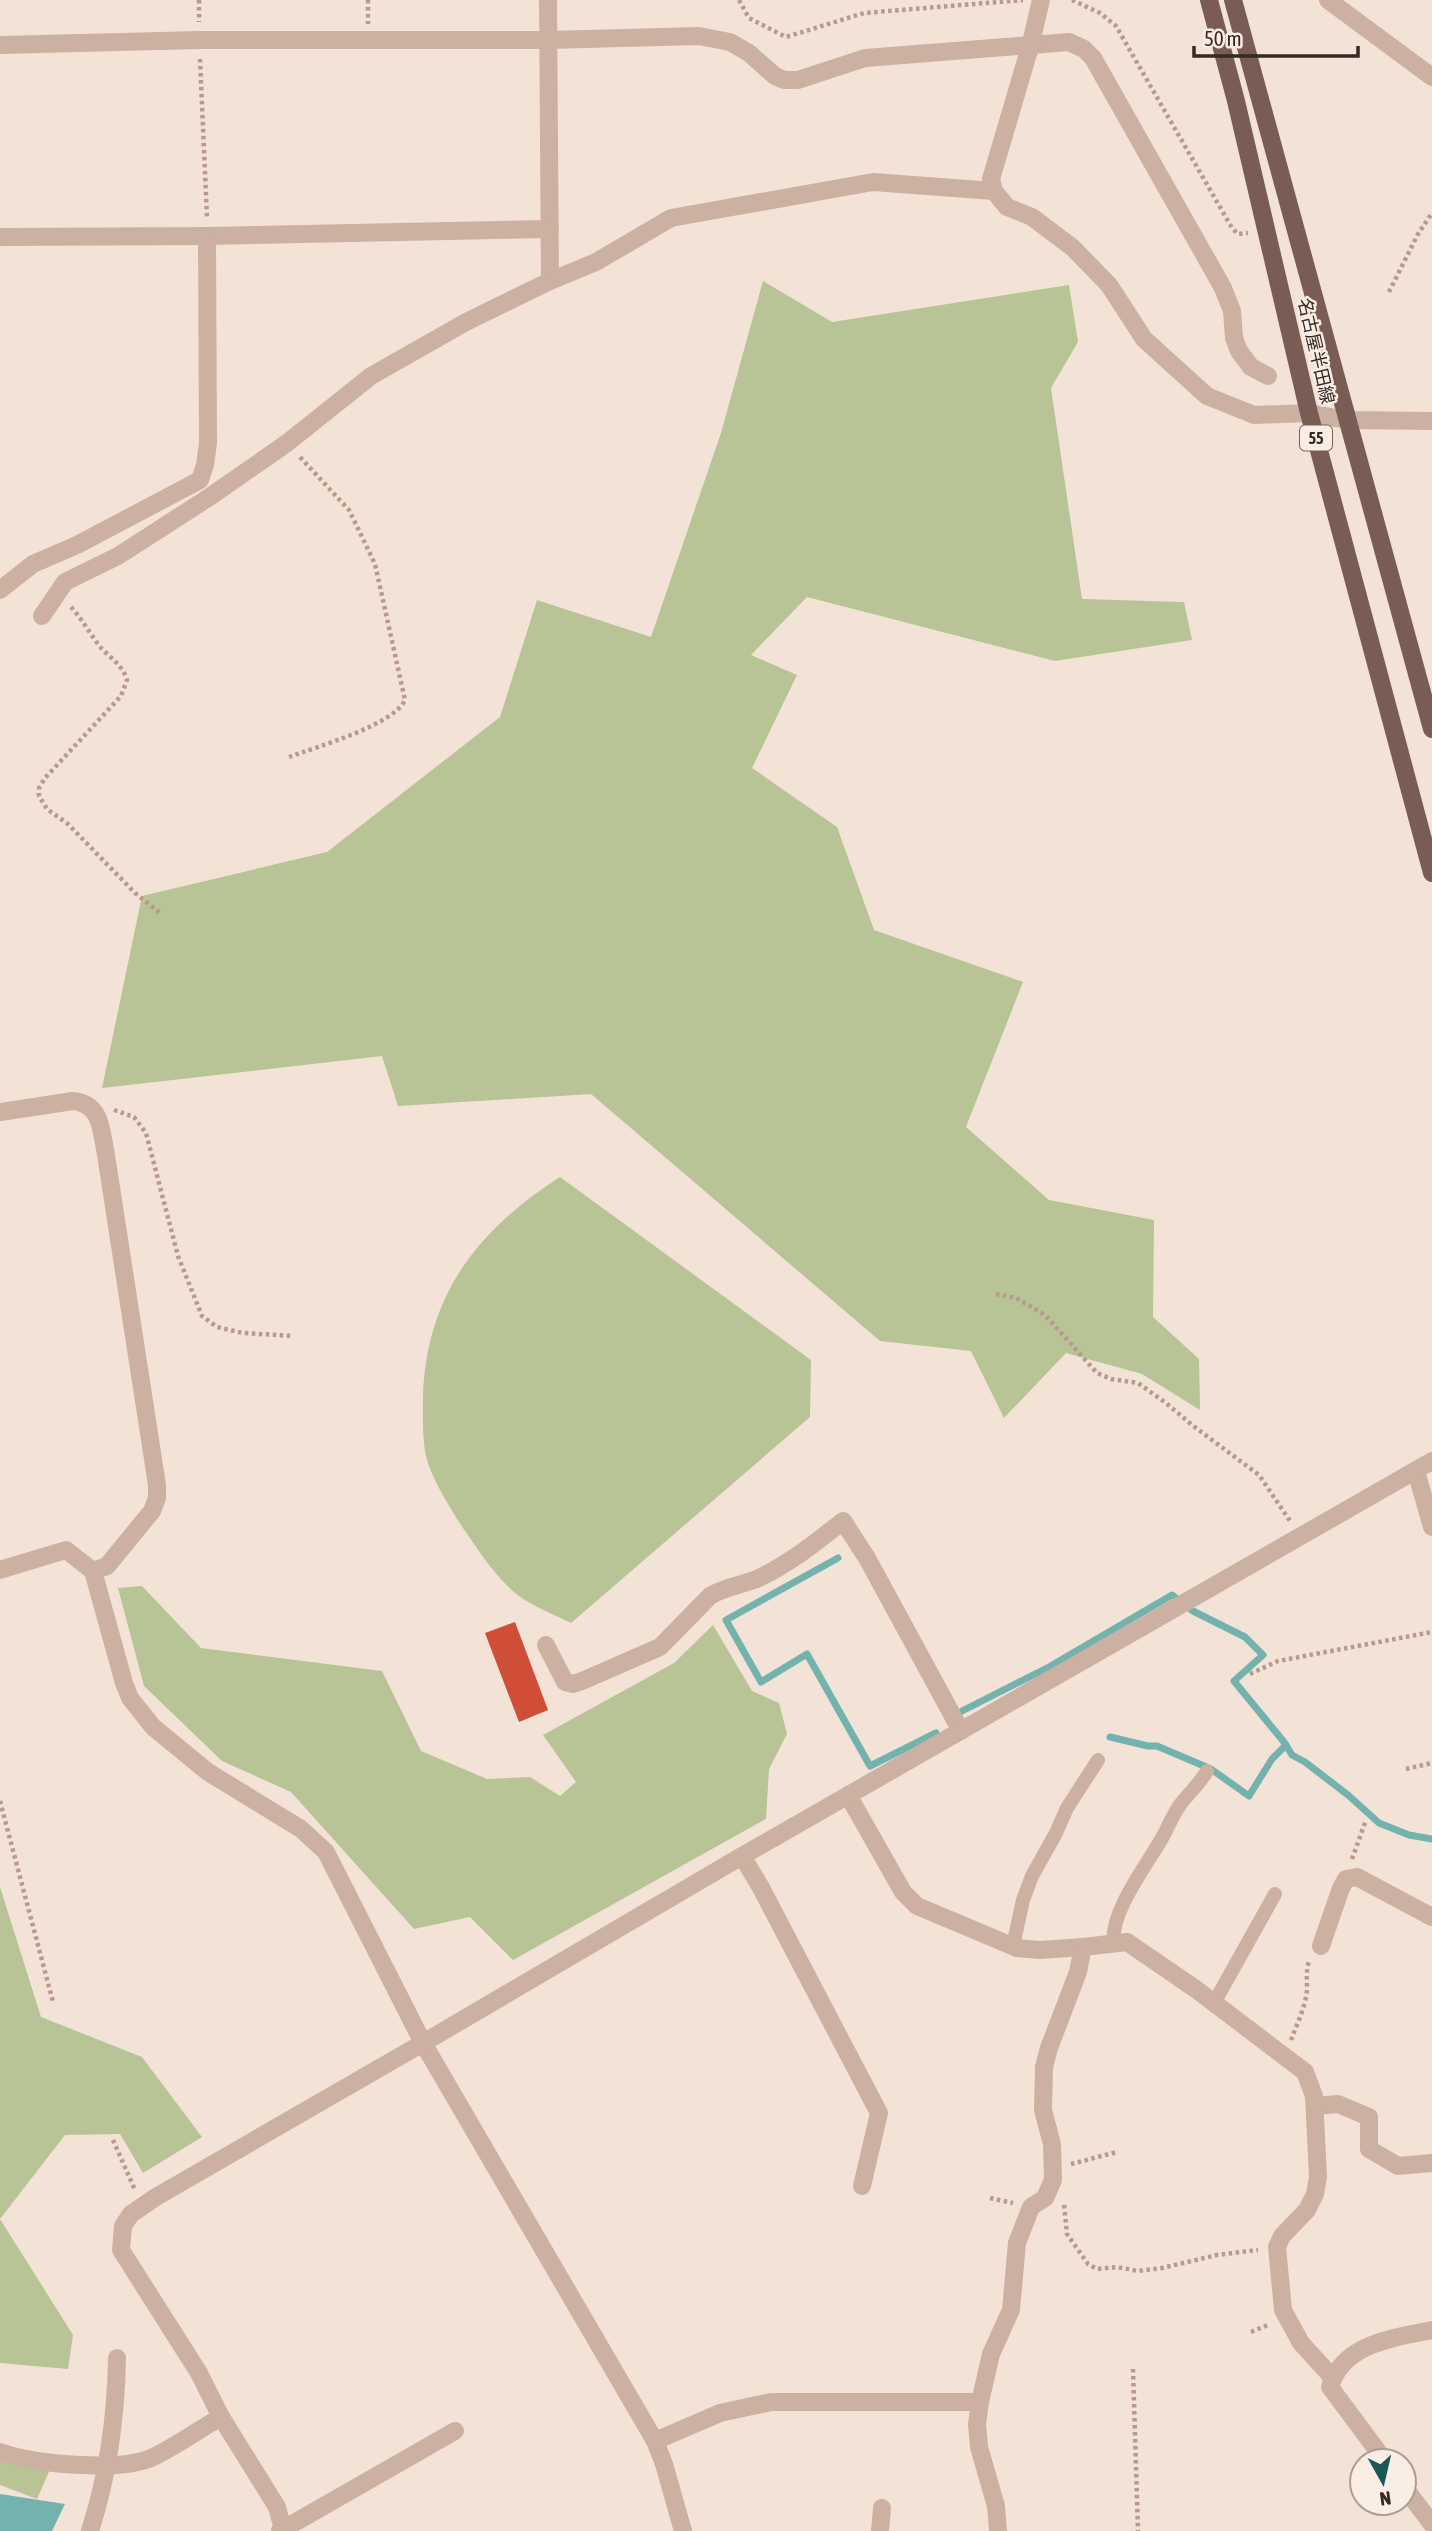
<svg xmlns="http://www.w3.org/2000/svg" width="1432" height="2531" font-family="'Asap Condensed','Noto Sans JP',sans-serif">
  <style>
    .green { fill: #b8c396 }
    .water { fill: #74b2ae }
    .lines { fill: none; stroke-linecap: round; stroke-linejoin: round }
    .stream { stroke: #74b2ae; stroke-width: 7 }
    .building { fill: #d04d38 }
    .path { stroke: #b79a8c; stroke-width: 4.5; stroke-dasharray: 3.5 3.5; stroke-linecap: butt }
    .lane { stroke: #ccb1a2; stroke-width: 14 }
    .street { stroke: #ccb1a2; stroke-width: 18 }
    .primary { stroke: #795d55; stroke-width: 18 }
    .labels { text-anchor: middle; stroke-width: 5; stroke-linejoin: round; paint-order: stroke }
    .shield { fill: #faede3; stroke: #70635e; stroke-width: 2 }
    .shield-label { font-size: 16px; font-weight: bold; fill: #352825 }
    .street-label { font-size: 18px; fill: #352825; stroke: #faede3 }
  </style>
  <rect width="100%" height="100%" fill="#f3e3d7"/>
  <!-- green -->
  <g class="green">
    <path d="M763,281L832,322L1069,285L1078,342L1051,388L1082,599L1184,602L1192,640L1055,661L807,597L751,655L797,675L752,768L837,827L874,930L1023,982L966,1127L1049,1200L1154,1220L1153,1317L1199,1359L1200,1410L1142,1374L1066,1353L1004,1418L971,1351L880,1341L591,1094L398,1106L382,1056L102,1088L142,896L327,852L500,717L537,600L651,637L721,433Z"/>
    <path d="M560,1177L811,1360L810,1417L571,1623C555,1615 534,1607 519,1596C497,1579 481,1554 465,1531C453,1513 433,1481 427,1460C422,1441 423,1417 423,1397C426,1296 477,1230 560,1177Z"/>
    <path d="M142,1586L201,1648L382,1671L421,1751L487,1779L530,1777L560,1796L576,1782L543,1735L674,1663L713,1625L752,1691L779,1703L787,1734L769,1769L766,1819L513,1960L470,1917L414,1929L291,1792L222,1761L144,1686L118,1588Z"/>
    <path d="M0,1887L41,2017L142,2057L202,2137L143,2173L120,2134L65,2135L0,2219L73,2335L68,2369L0,2363Z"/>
    <path d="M0,2448L51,2467L37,2499L0,2485Z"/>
  </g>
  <!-- water -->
  <path class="water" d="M0,2494L65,2504L52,2531H0Z"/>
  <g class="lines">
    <!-- stream -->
    <g class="stream">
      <path d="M838,1558L726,1620L761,1682L807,1654L870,1766L936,1733"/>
      <path d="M962,1711L1049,1667L1172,1595L1193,1611L1245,1637L1263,1655L1234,1681L1284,1742L1292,1755L1305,1762L1348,1795L1379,1823L1409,1835L1432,1839"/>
      <path d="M1110,1737L1148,1746H1157L1211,1769L1249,1796L1272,1759L1286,1745"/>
    </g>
  </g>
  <!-- building -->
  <path class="building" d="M515,1622L548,1710L519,1722L485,1633Z"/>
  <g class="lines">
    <!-- path -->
    <g class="path">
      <path d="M199,0V22"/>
      <path d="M368,0V24"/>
      <path d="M739,0L749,18L786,37L864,13L1023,0"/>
      <path d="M1072,0L1100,13L1116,26L1232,228L1238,234L1248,233"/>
      <path d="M200,59L207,218"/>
      <path d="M1389,292L1418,234L1432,213"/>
      <path d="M71,607C83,620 91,636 102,649C112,659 123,666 127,680L121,696L45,778L39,788V796L47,809L68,824L135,893L161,914"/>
      <path d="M289,757C316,747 394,725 405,700L375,564L349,510L299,456"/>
      <path d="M114,1110L134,1117L146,1133L178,1256L202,1316L217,1327L243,1333L293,1336"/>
      <path d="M996,1294L1016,1298L1045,1315L1097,1373L1111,1379L1138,1383L1166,1403L1192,1425L1259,1475L1290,1521"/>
      <path d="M1250,1674L1278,1661L1432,1632"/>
      <path d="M1406,1769L1432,1763"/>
      <path d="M0,1801L53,2002"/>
      <path d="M1352,1859L1366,1820"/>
      <path d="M1291,2040C1297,2024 1306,2006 1307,1989C1307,1979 1306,1971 1309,1961"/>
      <path d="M113,2140L135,2190"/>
      <path d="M1071,2164L1117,2152"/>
      <path d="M990,2198L1013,2203"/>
      <path d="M1064,2205L1067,2234L1088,2264L1097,2269L1117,2267L1138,2271L1162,2268L1217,2255L1258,2250"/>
      <path d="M1251,2332L1270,2324"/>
      <path d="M1133,2369L1138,2531"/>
    </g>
    <!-- lane -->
    <g class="lane">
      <path d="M1114,1944C1109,1913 1147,1865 1162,1838C1169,1826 1174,1811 1183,1801C1192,1790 1200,1783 1207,1771"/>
      <path d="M1013,1946L1023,1900L1032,1876L1056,1833L1067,1808L1098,1760"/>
      <path d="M1214,2003L1275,1894"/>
    </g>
    <!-- street -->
    <g class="street">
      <path d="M548,0L550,281"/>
      <path d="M1328,0L1432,77"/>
      <path d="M0,45L199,40H548L699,36L730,42L749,53L775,76L784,80H798L865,58L1069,42L1084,49L1093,58L1223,288L1232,311L1234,338L1239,351L1251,367L1268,376"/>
      <path d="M994,191L991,179L1030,47L1041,0"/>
      <path d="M0,237L207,236L550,229"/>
      <path d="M0,590L33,564L77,545L200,480L205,465L208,443L207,236"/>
      <path d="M42,616L65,582L118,556L211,496L287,443L371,376L466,322L550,281L596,262L671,218L873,182L994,191L1007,207L1032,217L1073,248L1109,285L1144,339L1207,396L1254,415L1309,413L1347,420L1432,421"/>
      <path d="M0,1112L73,1101C102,1104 101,1130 106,1155L157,1485V1498L152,1511L107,1566L93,1571"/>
      <path d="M1416,1471L1432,1527"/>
      <path d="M0,1570L66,1550L93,1571L124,1683L130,1698L153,1727L208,1772L301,1829L326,1852L423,2043L655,2441L664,2464L683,2531"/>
      <path d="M546,1645L565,1682L573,1684L582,1681L660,1647L710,1596C726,1586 745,1585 761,1577C792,1562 816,1542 843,1521L867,1558L961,1731"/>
      <path d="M848,1795L903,1892L917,1906L1017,1948L1040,1950L1083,1947"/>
      <path d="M742,1856L760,1886L879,2113L862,2186"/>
      <path d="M1321,1946L1341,1888L1346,1879L1357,1877L1432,1917"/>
      <path d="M1315,2106L1338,2104L1369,2117V2149L1398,2166L1432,2163"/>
      <path d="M655,2441L720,2413L771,2402H980"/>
      <path d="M0,2452C33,2464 119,2472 151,2458C175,2447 198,2430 221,2417"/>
      <path d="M1385,2461L1330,2387C1343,2343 1394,2338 1432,2330"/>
      <path d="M1404,2487L1432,2524"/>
      <path d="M283,2529L277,2507L221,2417L199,2373L121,2250L123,2226L131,2214L156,2197L423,2043L742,1856L1432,1461"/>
      <path d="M90,2531C108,2475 116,2417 117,2358"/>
      <path d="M280,2531L455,2431"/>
      <path d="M880,2531L882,2508"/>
      <path d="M998,2531L996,2506L979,2447L977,2424L980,2402L991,2354L1011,2310L1017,2243L1031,2207L1045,2198L1053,2180L1052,2144L1043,2110L1044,2067L1049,2048L1078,1972L1083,1947L1127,1942L1197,1990L1305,2072L1314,2096L1318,2177L1315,2194L1307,2210L1282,2236L1277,2247L1283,2310L1301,2343L1332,2377"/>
    </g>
    <!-- primary -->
    <g class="primary">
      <path d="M1209,0L1236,101L1309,413L1432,873"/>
      <path d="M1233,0L1432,729"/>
    </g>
  </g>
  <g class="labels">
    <!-- shield labels -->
    <rect class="shield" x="1300" y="425.5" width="32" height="25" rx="5"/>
    <g class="shield-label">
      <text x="1316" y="444">55</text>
    </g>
    <!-- street labels -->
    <g class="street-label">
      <text transform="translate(1316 351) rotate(77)" y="6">名古屋半田線</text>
    </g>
  </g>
  <!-- north arrow -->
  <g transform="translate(1383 2482) rotate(172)"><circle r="33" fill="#faede3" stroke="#ab9e97" stroke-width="2"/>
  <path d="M0-5L12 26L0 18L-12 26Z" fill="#185a57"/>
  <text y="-10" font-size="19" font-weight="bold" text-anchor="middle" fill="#352825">N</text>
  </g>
  <!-- scale -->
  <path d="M1194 46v10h164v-10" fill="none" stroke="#352825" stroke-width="3.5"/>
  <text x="1204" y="46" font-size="21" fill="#352825" stroke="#faede3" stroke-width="5" paint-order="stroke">50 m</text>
</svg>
